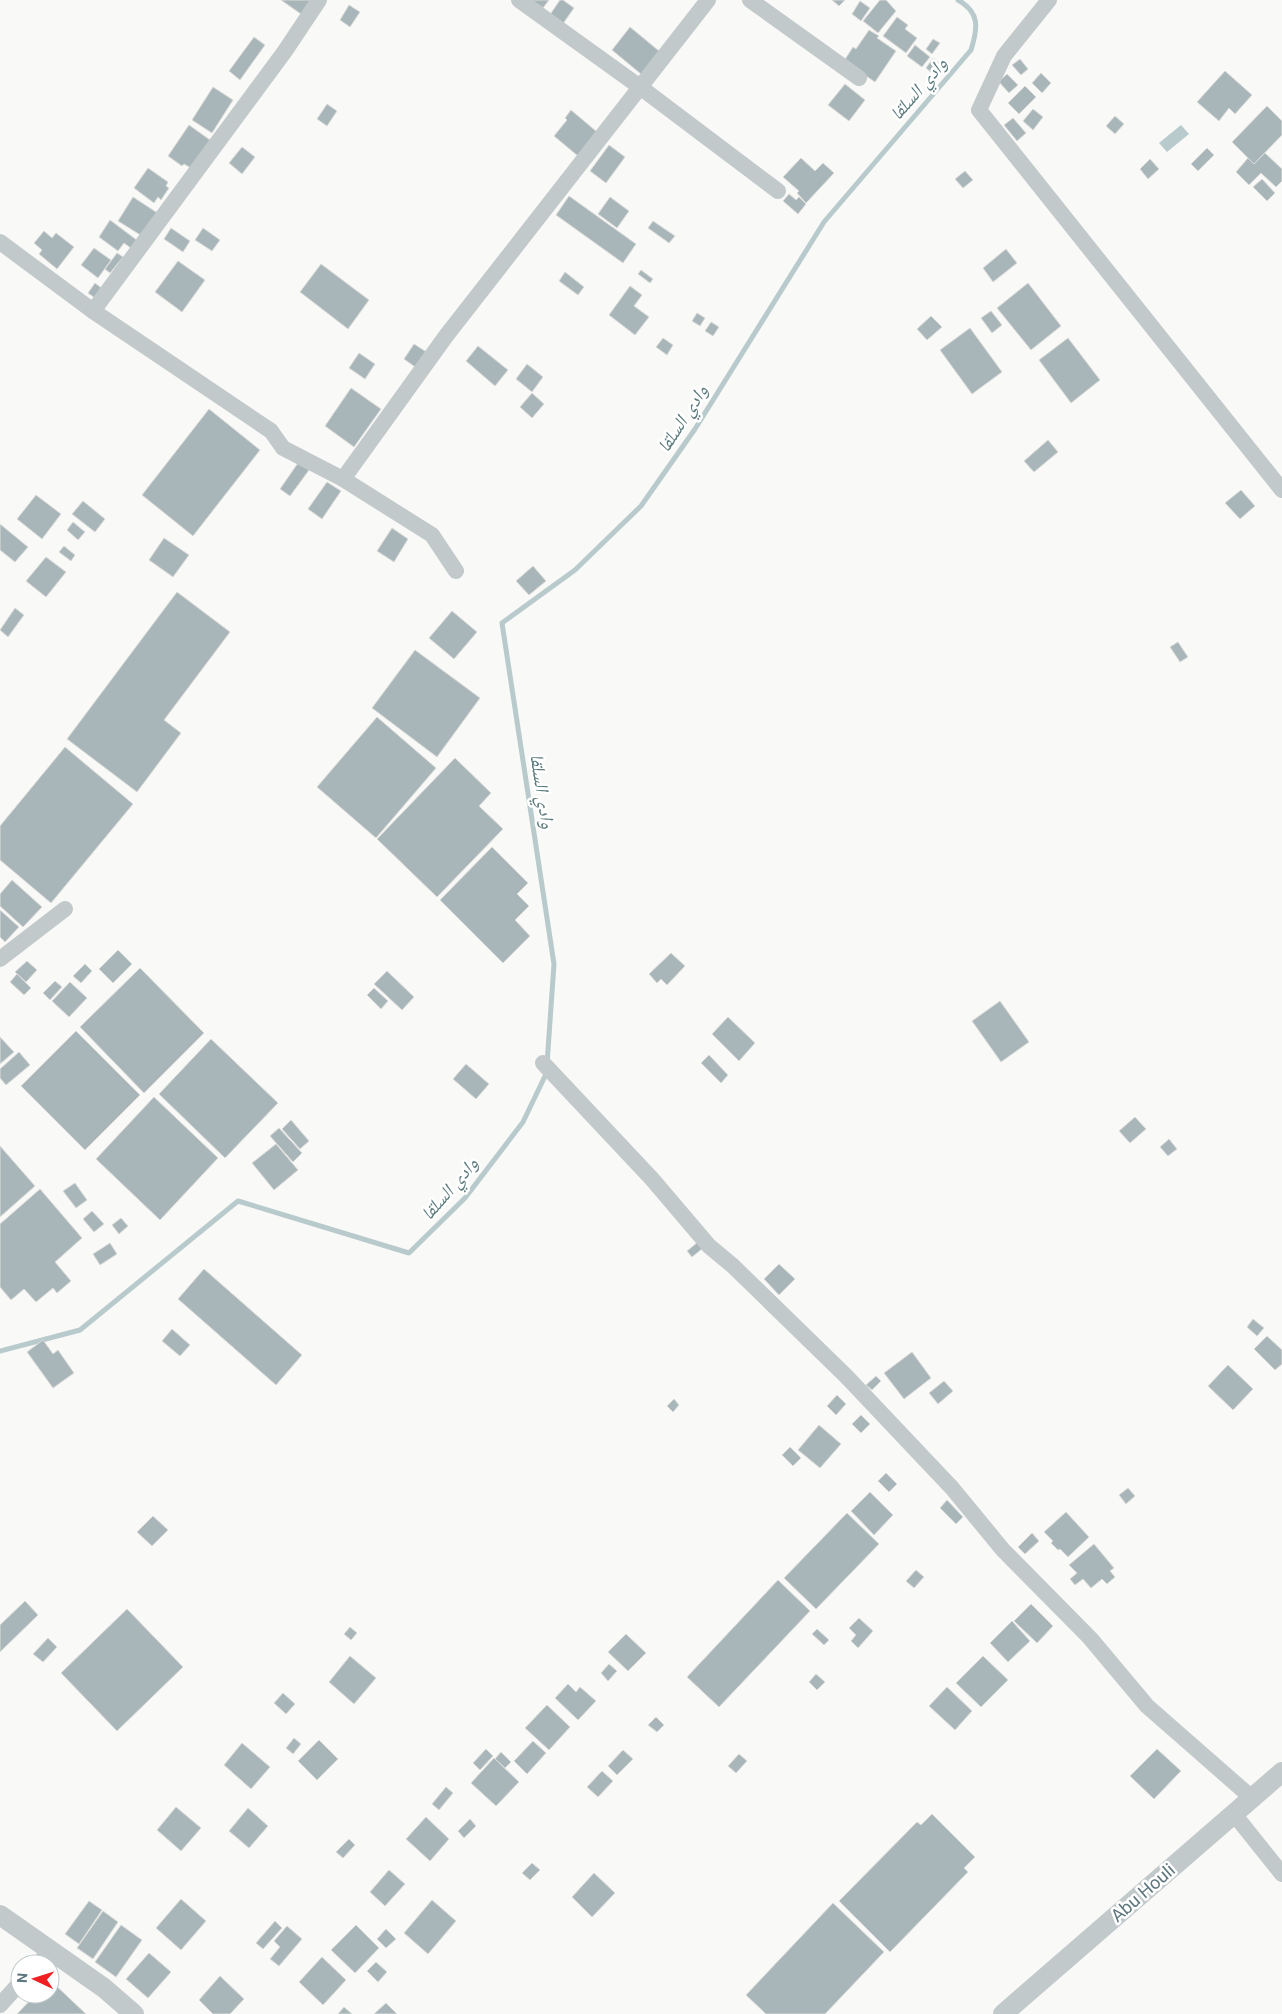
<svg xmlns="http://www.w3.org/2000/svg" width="1282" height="2014" font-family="Roboto,'Noto Naskh Arabic',sans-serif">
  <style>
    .water { fill: #b8cacc }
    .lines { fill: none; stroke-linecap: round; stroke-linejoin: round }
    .stream { stroke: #b8cacc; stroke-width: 5 }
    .building { fill: #a8b6b9; stroke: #dbdbd9 }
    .minor { stroke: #c2c9cb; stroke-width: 16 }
    .tertiary { stroke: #c2c9cb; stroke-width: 20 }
    .labels { text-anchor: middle; stroke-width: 5; stroke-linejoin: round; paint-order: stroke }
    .street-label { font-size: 18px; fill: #5e777e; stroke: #fff }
    .water-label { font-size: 19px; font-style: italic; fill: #5d7c7e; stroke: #fff }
  </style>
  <rect width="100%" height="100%" fill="#f9f9f7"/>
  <!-- water -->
  <path class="water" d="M1181,125L1189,134L1167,152L1159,143Z"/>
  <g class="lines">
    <!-- stream -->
    <g class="stream">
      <path d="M547,1064L554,964L502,623L575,570L641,506L695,429L824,222L971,50C978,28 980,12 958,0"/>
      <path d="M0,1351L80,1330L238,1201L409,1253L465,1198L523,1122L547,1072"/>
    </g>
  </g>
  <!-- building -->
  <g class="building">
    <path d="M281,0H311L301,14Z"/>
    <path d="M531,0H549L543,8Z"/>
    <path d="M560,0H563L574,8L562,25L549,16Z"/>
    <path d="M832,0H845L839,6Z"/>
    <path d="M880,0H886L896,11L878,33L863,21Z"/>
    <path d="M860,1L870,8L861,21L852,14Z"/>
    <path d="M349,5L360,12L350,27L340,20Z"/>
    <path d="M897,17L908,25L905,29L917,38L906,53L883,36Z"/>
    <path d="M630,27L659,51L641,74L612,50Z"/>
    <path d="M869,30L879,36L877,38L896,51L875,82L844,61L853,47L856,49Z"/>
    <path d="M254,37L265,45L240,80L229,71Z"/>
    <path d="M933,39L940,43L932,54L926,49Z"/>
    <path d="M915,45L930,57L922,67L907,56Z"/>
    <path d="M933,58L939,63L932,73L926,68Z"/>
    <path d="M1020,59L1028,69L1021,75L1012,65Z"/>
    <path d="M1225,71L1252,95L1235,114L1229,108L1219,121L1197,102Z"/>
    <path d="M1041,73L1051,83L1042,93L1032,83Z"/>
    <path d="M1007,74L1018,85L1009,93L999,82Z"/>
    <path d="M845,84L865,100L849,121L828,105Z"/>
    <path d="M1025,86L1036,97L1019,114L1008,103Z"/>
    <path d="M213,87L233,100L212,133L192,120Z"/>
    <path d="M327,104L337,111L327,126L317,119Z"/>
    <path d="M1267,106L1282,121V135L1254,164L1232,142Z"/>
    <path d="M1033,109L1043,117L1033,130L1023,121Z"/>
    <path d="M571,110L597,132L578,156L554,136L567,120L565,118Z"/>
    <path d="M1115,116L1124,124L1115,134L1106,126Z"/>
    <path d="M1013,118L1026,133L1017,141L1004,125Z"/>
    <path d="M189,125L210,140L191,168L184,164L182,166L168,156Z"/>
    <path d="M609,145L625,157L606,183L590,171Z"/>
    <path d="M242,147L255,157L242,174L229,163Z"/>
    <path d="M1207,148L1214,155L1198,171L1191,164Z"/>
    <path d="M1265,153L1282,169V181L1276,187L1261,173L1249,185L1236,172L1248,158L1254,164Z"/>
    <path d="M801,158L815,171L823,163L834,173L806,203L797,193L799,191L783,177Z"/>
    <path d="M1150,159L1159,169L1148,179L1140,169Z"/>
    <path d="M148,168L168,182L166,186L169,188L161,200L158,197L154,203L134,188Z"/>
    <path d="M965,171L973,180L963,188L955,179Z"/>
    <path d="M1262,179L1275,193L1267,201L1253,187Z"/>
    <path d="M789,194L796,200L799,197L806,204L798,214L783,201Z"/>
    <path d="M569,196L636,244L623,263L556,215Z"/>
    <path d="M133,197L159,214L142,236L118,221Z"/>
    <path d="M610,197L629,211L617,228L598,214Z"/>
    <path d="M110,220L138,241L132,249L124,243L118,251L99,237Z"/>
    <path d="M653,221L675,236L669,243L648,228Z"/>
    <path d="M171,228L190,241L183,252L164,239Z"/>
    <path d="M203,228L220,240L212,251L195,240Z"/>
    <path d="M44,231L52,238L56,233L74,247L57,269L39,254L42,250L34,243Z"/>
    <path d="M94,248L111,260L98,278L81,265Z"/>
    <path d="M1006,249L1017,263L993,282L983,268Z"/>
    <path d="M117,253L123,257L110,273L105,269Z"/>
    <path d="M178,261L205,280L182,312L155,292Z"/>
    <path d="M321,264L369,300L348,329L300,292Z"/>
    <path d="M641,270L653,279L650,283L638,274Z"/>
    <path d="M565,272L584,287L578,295L559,281Z"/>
    <path d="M95,283L104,290L98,300L88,293Z"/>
    <path d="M1028,283L1061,326L1031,350L997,308Z"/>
    <path d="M630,286L642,295L634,306L649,317L635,335L609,315Z"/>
    <path d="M991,311L1002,325L992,333L981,318Z"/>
    <path d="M697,313L705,318L700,326L692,321Z"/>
    <path d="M931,316L942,327L927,340L917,329Z"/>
    <path d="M711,322L719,327L713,336L705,331Z"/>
    <path d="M970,328L1002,372L972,394L940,350Z"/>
    <path d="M663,338L673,345L667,355L656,347Z"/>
    <path d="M1068,338L1100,380L1071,403L1039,360Z"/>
    <path d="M414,344L428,353L418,369L404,359Z"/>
    <path d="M478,346L508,370L495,386L466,361Z"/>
    <path d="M359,353L375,364L365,379L349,368Z"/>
    <path d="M527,364L543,377L532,392L516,379Z"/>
    <path d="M351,388L381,409L354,447L325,426Z"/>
    <path d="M532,393L544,404L532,418L520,407Z"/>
    <path d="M209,409L260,450L193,536L142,495Z"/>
    <path d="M1048,440L1058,452L1034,472L1024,461Z"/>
    <path d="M298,463L309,470L290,496L280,489Z"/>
    <path d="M327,482L341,491L322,519L308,509Z"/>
    <path d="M1241,490L1255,506L1240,519L1225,503Z"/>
    <path d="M36,495L61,514L42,539L17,519Z"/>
    <path d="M83,501L105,519L95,532L72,514Z"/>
    <path d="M73,522L85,532L78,540L67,530Z"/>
    <path d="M0,524L28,547L15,562L0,550Z"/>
    <path d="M392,528L408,539L394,562L377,551Z"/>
    <path d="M164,538L189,555L173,577L149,560Z"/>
    <path d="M64,546L75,555L71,561L59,552Z"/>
    <path d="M46,557L66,572L46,597L26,581Z"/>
    <path d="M533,566L546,581L529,595L516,581Z"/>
    <path d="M177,592L230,632L164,720L181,733L137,792L67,739Z"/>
    <path d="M15,608L24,615L8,637L0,630Z"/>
    <path d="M452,611L477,632L454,659L429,638Z"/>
    <path d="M1178,642L1188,657L1180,662L1170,647Z"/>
    <path d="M415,650L480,698L437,757L372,708Z"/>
    <path d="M377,717L436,768L376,838L317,787Z"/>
    <path d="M65,747L133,804L51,903L0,860V826Z"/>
    <path d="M455,758L491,793L479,806L503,829L437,897L377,839Z"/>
    <path d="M492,847L528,883L517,894L529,906L515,920L530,936L503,963L440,900Z"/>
    <path d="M12,880L42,907L23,927L0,906V894Z"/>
    <path d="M0,910L19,927L5,942L0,937Z"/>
    <path d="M118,950L132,964L113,983L99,969Z"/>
    <path d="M671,953L685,966L667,985L661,979L657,983L649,974Z"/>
    <path d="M27,961L37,970L26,982L15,972Z"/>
    <path d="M85,964L92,971L81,983L73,976Z"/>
    <path d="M140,968L204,1033L144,1093L80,1027Z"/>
    <path d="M387,971L414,997L402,1010L374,984Z"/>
    <path d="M17,974L31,988L24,995L10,982Z"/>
    <path d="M55,981L62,987L50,1000L43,993Z"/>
    <path d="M70,982L87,998L69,1017L52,1001Z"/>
    <path d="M374,988L388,1001L381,1009L367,995Z"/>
    <path d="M1000,1001L1029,1042L1001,1062L972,1021Z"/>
    <path d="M728,1017L755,1043L739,1061L712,1034Z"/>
    <path d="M76,1031L140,1095L85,1150L21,1086Z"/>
    <path d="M0,1037L14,1052L0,1064Z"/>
    <path d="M211,1039L278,1103L225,1158L159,1094Z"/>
    <path d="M19,1052L30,1065L6,1085L0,1078V1069Z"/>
    <path d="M709,1055L728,1075L721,1083L701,1063Z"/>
    <path d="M466,1064L489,1084L476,1099L453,1079Z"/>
    <path d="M154,1097L218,1158L160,1220L96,1159Z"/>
    <path d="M1135,1117L1146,1129L1130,1143L1119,1131Z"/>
    <path d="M291,1120L309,1141L300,1149L282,1129Z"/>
    <path d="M279,1128L302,1153L293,1162L270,1136Z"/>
    <path d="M1169,1139L1177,1149L1168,1156L1160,1147Z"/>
    <path d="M276,1144L298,1170L274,1190L252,1163Z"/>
    <path d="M0,1146L35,1186L0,1217Z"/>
    <path d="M75,1183L87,1200L76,1208L63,1191Z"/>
    <path d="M40,1189L82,1238L55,1262L71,1281L57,1293L53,1288L36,1302L24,1289L11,1300L0,1287V1224Z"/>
    <path d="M92,1211L104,1224L94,1232L83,1219Z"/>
    <path d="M121,1218L128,1226L119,1234L112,1225Z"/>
    <path d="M698,1242L703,1248L692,1257L687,1251Z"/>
    <path d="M110,1243L117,1254L100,1265L93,1254Z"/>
    <path d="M779,1264L795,1279L779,1295L764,1279Z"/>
    <path d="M204,1269L302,1355L276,1385L178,1299Z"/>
    <path d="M1253,1319L1264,1328L1257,1336L1247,1327Z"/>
    <path d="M172,1329L190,1345L180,1356L162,1341Z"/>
    <path d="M1267,1336L1282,1350V1364L1275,1370L1254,1349Z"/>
    <path d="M43,1340L53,1354L58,1350L74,1373L53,1388L27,1352Z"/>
    <path d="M912,1352L931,1378L904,1399L884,1373Z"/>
    <path d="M1228,1365L1253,1389L1233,1410L1208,1386Z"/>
    <path d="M876,1376L881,1381L872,1390L866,1385Z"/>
    <path d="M944,1381L953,1391L938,1404L929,1393Z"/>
    <path d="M837,1395L846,1404L836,1415L827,1406Z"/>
    <path d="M674,1399L679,1405L673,1412L667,1406Z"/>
    <path d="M861,1415L870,1424L861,1433L852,1424Z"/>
    <path d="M819,1425L841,1444L820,1468L798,1450Z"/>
    <path d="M790,1447L801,1458L793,1466L782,1455Z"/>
    <path d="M886,1473L897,1484L889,1492L878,1481Z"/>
    <path d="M1128,1488L1135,1496L1126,1504L1119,1495Z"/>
    <path d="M870,1492L893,1515L874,1535L851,1511Z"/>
    <path d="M947,1500L963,1517L956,1524L940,1508Z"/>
    <path d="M1066,1512L1089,1537L1068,1557L1060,1549L1058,1550L1051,1543L1053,1541L1044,1532Z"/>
    <path d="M847,1513L879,1544L816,1609L784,1578Z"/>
    <path d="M153,1516L168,1530L152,1546L137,1532Z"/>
    <path d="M1032,1533L1039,1541L1025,1554L1018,1547Z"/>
    <path d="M1094,1544L1114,1568L1110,1571L1115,1577L1107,1584L1102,1579L1091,1588L1083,1579L1075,1585L1070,1579L1077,1573L1069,1565Z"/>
    <path d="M916,1570L924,1577L914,1588L906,1581Z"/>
    <path d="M778,1580L810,1611L719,1707L687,1677Z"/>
    <path d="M25,1601L38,1615L0,1652V1625Z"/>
    <path d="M1031,1604L1053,1626L1037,1643L1014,1621Z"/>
    <path d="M127,1609L183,1667L117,1731L61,1673Z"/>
    <path d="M859,1618L873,1631L858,1648L851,1641L856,1635L849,1628Z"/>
    <path d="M1012,1621L1030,1641L1008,1662L990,1643Z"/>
    <path d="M350,1627L357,1633L351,1640L344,1634Z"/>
    <path d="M817,1629L829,1640L824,1645L812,1634Z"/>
    <path d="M626,1634L646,1653L628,1671L608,1652Z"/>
    <path d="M48,1638L57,1647L43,1662L33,1654Z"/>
    <path d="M350,1656L376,1678L354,1704L329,1682Z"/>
    <path d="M983,1656L1008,1680L981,1707L956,1683Z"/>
    <path d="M609,1664L617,1671L608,1681L601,1673Z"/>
    <path d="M816,1674L825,1682L817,1690L809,1682Z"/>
    <path d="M568,1684L576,1692L580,1687L596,1701L578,1720L555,1698Z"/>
    <path d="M947,1687L972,1711L955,1730L929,1706Z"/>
    <path d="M283,1693L295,1704L286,1714L274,1703Z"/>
    <path d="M547,1705L570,1727L549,1750L525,1728Z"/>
    <path d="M656,1717L664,1725L657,1732L648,1725Z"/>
    <path d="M294,1738L301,1744L293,1754L286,1748Z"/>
    <path d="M319,1740L338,1759L317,1780L298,1761Z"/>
    <path d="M533,1741L546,1753L527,1774L514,1761Z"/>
    <path d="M242,1743L270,1767L251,1789L224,1765Z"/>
    <path d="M486,1749L493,1756L480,1770L473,1763Z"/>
    <path d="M1157,1749L1181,1771L1154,1799L1130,1776Z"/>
    <path d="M623,1750L633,1759L617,1775L608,1766Z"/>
    <path d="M501,1752L511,1762L505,1768L495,1759Z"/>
    <path d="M739,1754L747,1761L736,1773L728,1766Z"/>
    <path d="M494,1758L519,1782L496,1806L471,1783Z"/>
    <path d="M602,1771L613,1781L598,1797L587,1787Z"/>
    <path d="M446,1787L453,1793L439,1810L432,1804Z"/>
    <path d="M176,1807L201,1828L181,1851L157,1830Z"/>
    <path d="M248,1808L268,1826L249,1848L229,1831Z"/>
    <path d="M932,1814L975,1857L964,1868L968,1872L890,1952L839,1901L917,1822L921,1825Z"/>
    <path d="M426,1817L449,1839L430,1861L406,1839Z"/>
    <path d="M470,1819L476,1826L464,1838L458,1831Z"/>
    <path d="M349,1839L355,1845L343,1858L336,1852Z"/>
    <path d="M532,1863L540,1870L530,1880L522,1873Z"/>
    <path d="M389,1870L405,1884L385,1906L370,1892Z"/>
    <path d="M594,1873L615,1893L592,1917L572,1897Z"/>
    <path d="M181,1899L206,1921L181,1950L156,1928Z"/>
    <path d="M432,1900L456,1921L428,1954L404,1933Z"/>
    <path d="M89,1901L102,1910L79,1944L65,1934Z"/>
    <path d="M833,1903L884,1952L825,2014H766L746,1995Z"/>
    <path d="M103,1911L118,1922L93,1959L77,1948Z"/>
    <path d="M275,1921L282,1928L263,1949L256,1943Z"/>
    <path d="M121,1925L142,1940L116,1977L95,1962Z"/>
    <path d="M356,1925L379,1948L355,1973L331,1950Z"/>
    <path d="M287,1926L302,1939L279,1966L270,1959L280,1947L274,1941Z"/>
    <path d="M386,1929L396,1939L386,1948L377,1939Z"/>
    <path d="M149,1953L171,1972L148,1998L126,1979Z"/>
    <path d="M322,1957L346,1980L323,2005L299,1982Z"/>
    <path d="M376,1962L387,1972L378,1982L367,1971Z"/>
    <path d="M220,1976L244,1999L230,2014H213L199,2000Z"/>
    <path d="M50,1980L86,2014H17L36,1994H50Z"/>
    <path d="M386,2003L397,2014H374Z"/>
    <path d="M344,2007L352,2014H338Z"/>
  </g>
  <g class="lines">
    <!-- minor -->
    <g class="minor">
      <path d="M519,0L640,87L778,191"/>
      <path d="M750,0L859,78"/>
      <path d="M1049,0L1004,56L979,110L1282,490"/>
      <path d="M0,242L93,311L271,431L283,448L343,479L432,535L456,571"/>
      <path d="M93,311L285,51L319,0"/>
      <path d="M343,479L446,336L708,0"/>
      <path d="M0,959L65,909"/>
      <path d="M543,1063L652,1179L709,1246L733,1266L846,1376L952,1488L1003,1550L1090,1638L1147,1706L1252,1798"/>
      <path d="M1234,1814L1282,1874"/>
      <path d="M38,1964L51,1951"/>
      <path d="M0,2005L20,1983"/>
    </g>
    <!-- tertiary -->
    <g class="tertiary">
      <path d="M0,1915L104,1988L134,2014"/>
      <path d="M1003,2014L1282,1772"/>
    </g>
  </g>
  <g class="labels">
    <!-- street labels -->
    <g class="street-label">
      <text transform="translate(1143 1893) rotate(-41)" y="6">Abu Houli</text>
    </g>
    <!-- water labels -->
    <g class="water-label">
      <text transform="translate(918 88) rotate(-49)" y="7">وادي السلقا</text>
      <text transform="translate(682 418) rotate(-57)" y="7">وادي السلقا</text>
      <text transform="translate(543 791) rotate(81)" y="7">وادي السلقا</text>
      <text transform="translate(449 1188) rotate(-49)" y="7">وادي السلقا</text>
    </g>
  </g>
  <!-- north arrow -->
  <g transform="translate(35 1979) rotate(274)"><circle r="24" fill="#ffffff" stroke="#bfc9cb"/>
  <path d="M0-4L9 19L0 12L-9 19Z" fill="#f02022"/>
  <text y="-8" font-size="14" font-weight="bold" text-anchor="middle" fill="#5e777e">N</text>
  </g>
</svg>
